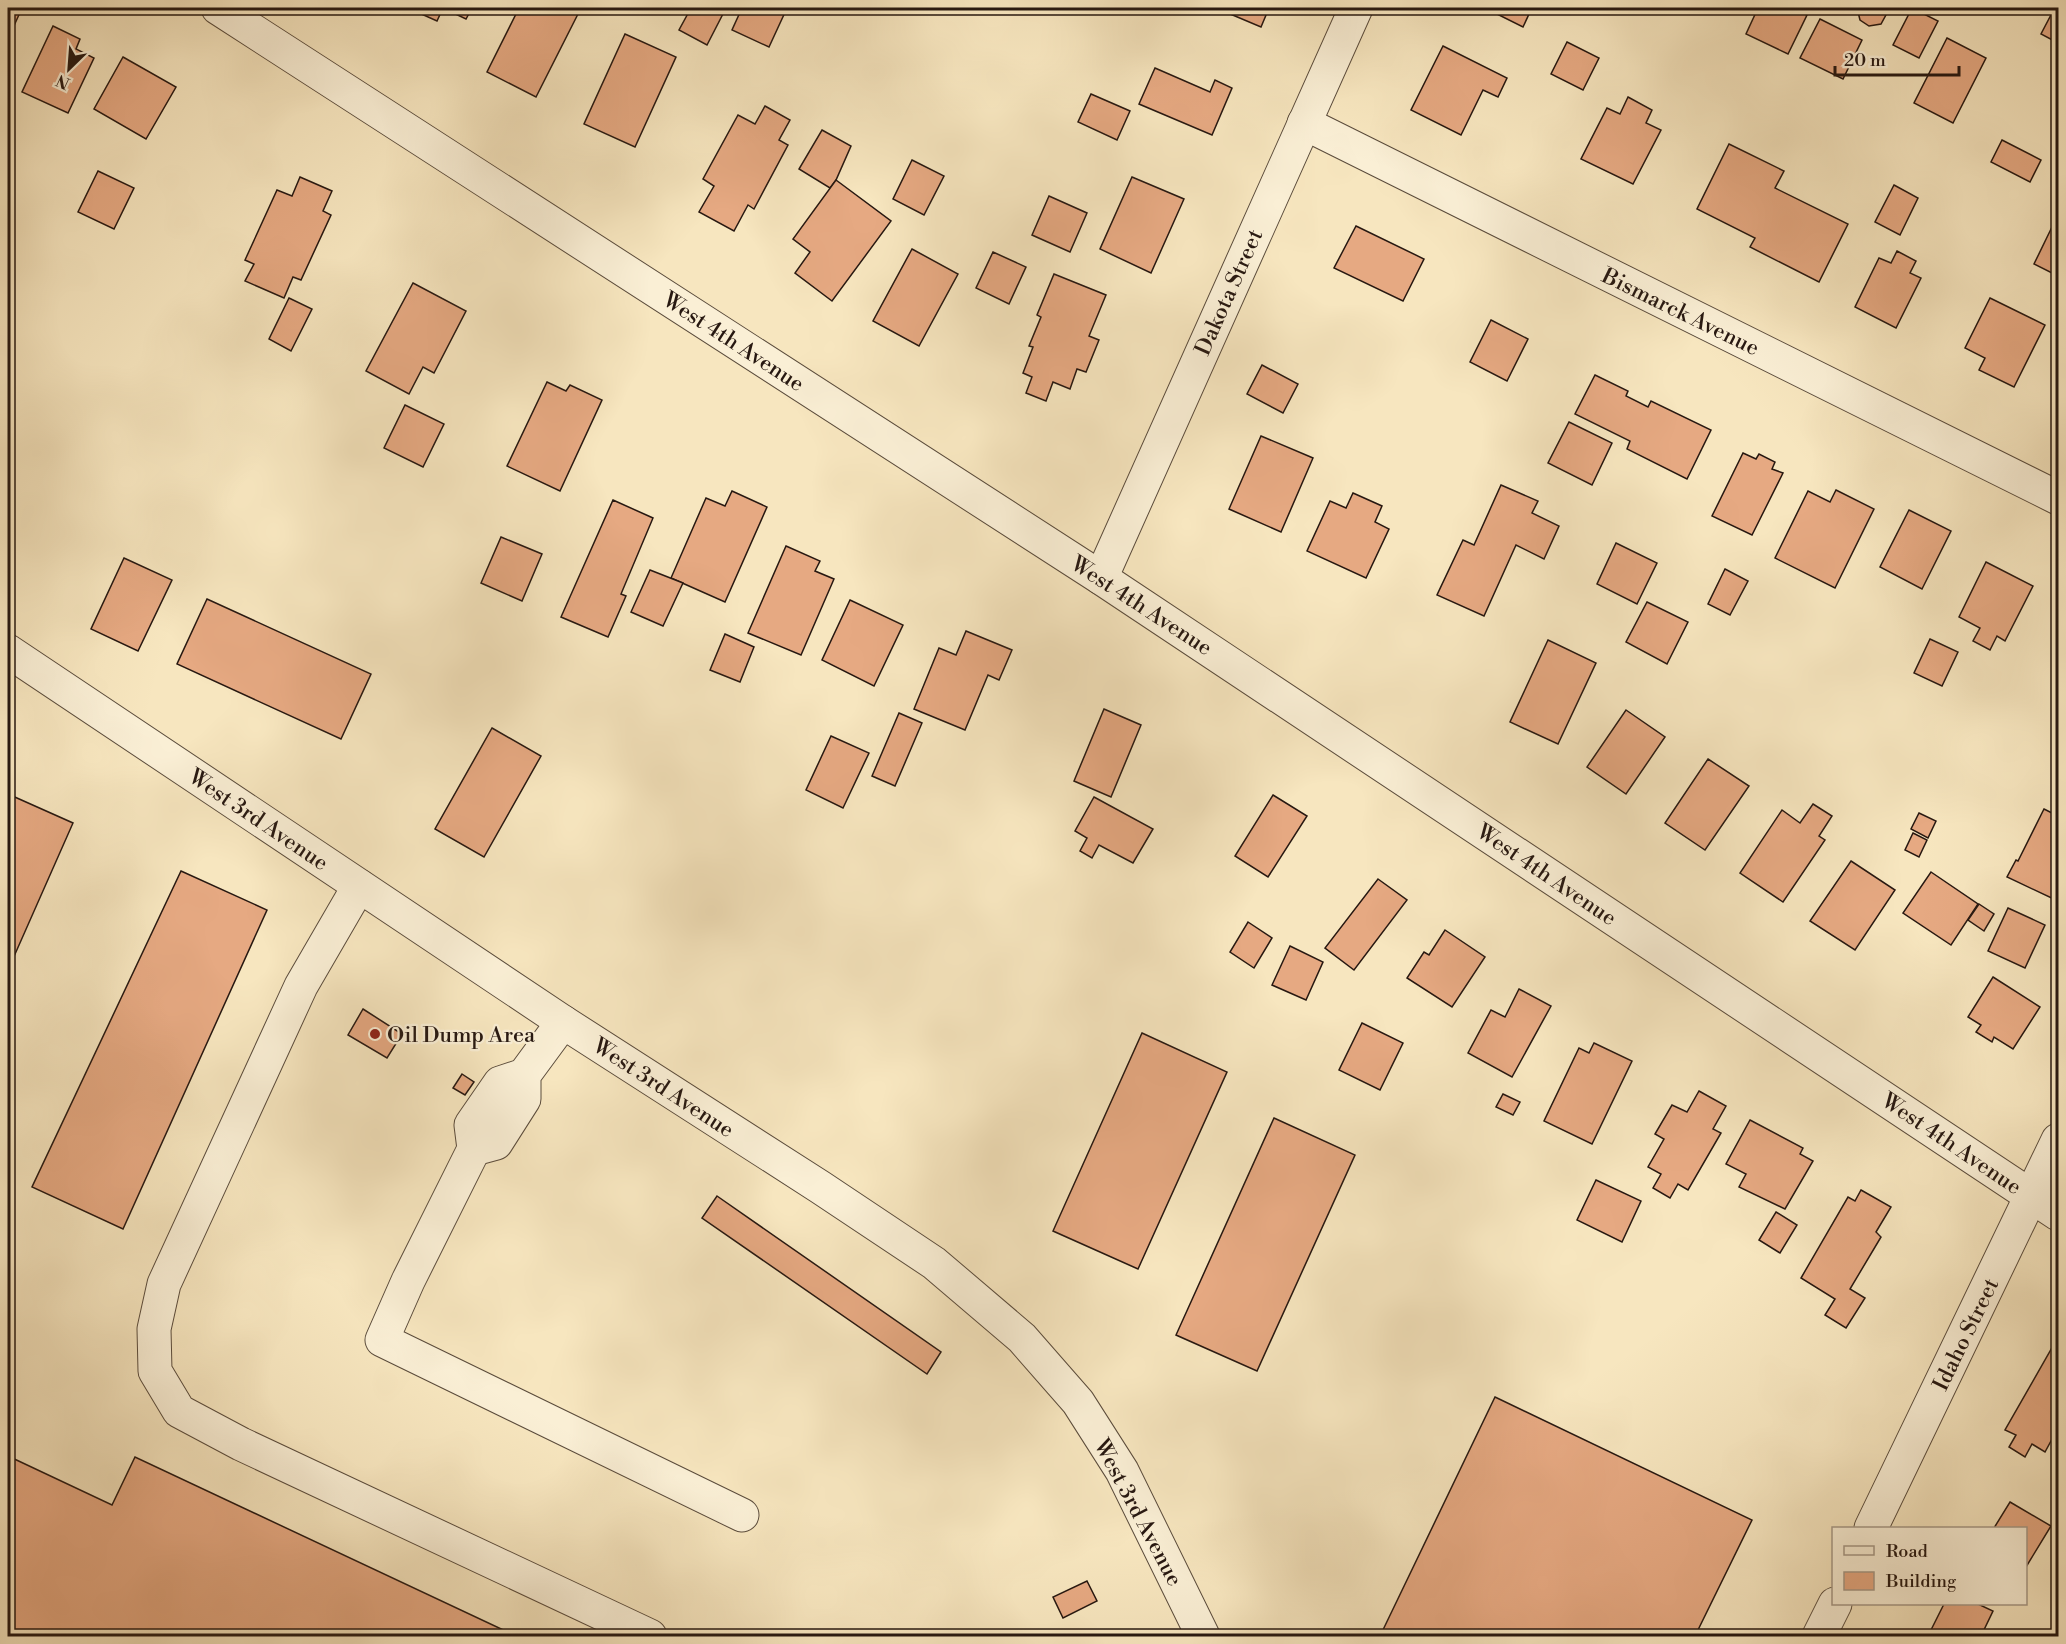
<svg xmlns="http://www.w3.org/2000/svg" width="2066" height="1644" font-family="'Libre Bodoni',serif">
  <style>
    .building { fill: #e6a982; stroke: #271811; stroke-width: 1.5 }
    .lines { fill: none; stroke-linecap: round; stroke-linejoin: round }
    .minor-casing { stroke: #5b4c3c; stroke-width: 35 }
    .minor { stroke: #faefd5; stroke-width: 33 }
    .poi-dot { fill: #8f2418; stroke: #faefd5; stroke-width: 2 }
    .labels { text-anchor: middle; stroke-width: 4.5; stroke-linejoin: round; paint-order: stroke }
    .street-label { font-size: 22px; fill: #271811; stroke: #faefd5 }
    .poi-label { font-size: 22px; fill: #271811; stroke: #faefd5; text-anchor: start }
  </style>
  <rect width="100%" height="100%" fill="#f7e6bf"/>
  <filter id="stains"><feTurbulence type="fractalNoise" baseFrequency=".00333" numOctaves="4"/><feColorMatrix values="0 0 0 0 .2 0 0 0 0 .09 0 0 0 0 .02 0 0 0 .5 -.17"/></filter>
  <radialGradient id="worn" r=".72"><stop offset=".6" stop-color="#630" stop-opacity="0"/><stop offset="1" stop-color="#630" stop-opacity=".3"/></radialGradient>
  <!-- building -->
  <g class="building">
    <path d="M8,8H22L8,39Z"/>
    <path d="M408,8H472L466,19L443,8L437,21Z"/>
    <path d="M519,8H581L536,97L487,72Z"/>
    <path d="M691,8H726L707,45L679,30Z"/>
    <path d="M742,8H787L769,47L732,30Z"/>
    <path d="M1216,8H1269L1261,27Z"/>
    <path d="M1485,8H1536L1533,13L1530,12L1523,27Z"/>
    <path d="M1758,8H1791L1807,15L1788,54L1746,34Z"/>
    <path d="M1857,8H1887V13L1881,24L1869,26L1860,20Z"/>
    <path d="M1912,8L1938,21L1919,58L1893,45Z"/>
    <path d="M2044,8H2058V43L2041,34L2053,11Z"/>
    <path d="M1820,19L1862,40L1843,79L1800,58Z"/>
    <path d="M53,26L80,39L76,49L94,58L68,113L22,92Z"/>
    <path d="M625,34L676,57L635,147L584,124Z"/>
    <path d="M1947,38L1986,58L1953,123L1914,103Z"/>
    <path d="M1567,42L1599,58L1583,90L1551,74Z"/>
    <path d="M1443,46L1507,78L1498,97L1483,90L1461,135L1411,110Z"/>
    <path d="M123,57L176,87L146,139L94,109Z"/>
    <path d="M1155,68L1210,92L1215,80L1232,88L1212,135L1139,104Z"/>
    <path d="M1091,94L1130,111L1117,140L1078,122Z"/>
    <path d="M1628,97L1652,110L1646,123L1661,130L1633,184L1581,159L1607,108L1620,114Z"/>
    <path d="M765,106L790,120L779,140L788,145L754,209L748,205L734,231L699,212L714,186L703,179L738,115L755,124Z"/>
    <path d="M822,130L851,146L836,180L830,188L799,169Z"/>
    <path d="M2002,140L2041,160L2030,182L1991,162Z"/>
    <path d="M1729,144L1784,171L1775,188L1848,224L1819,282L1750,247L1755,238L1697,209Z"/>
    <path d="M912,160L944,176L924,215L893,199Z"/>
    <path d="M98,171L134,188L114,229L78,212Z"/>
    <path d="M300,177L332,191L323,211L331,215L301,280L293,277L284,298L245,281L254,264L245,260L277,190L292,196Z"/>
    <path d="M1132,177L1184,199L1151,273L1100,249Z"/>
    <path d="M836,180L891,221L832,301L795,273L810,252L793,239Z"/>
    <path d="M1894,185L1918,198L1900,235L1875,222Z"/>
    <path d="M1049,196L1087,213L1070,252L1032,235Z"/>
    <path d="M1356,226L1424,259L1403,301L1334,268Z"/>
    <path d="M2052,227L2058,230V276L2034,264Z"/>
    <path d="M912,249L958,274L919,346L873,321Z"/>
    <path d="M1897,251L1916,261L1910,273L1921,278L1896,328L1855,307L1879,258L1891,263Z"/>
    <path d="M993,252L1026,267L1009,304L976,288Z"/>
    <path d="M1054,274L1106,295L1089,336L1099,340L1086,372L1077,369L1070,389L1053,382L1046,401L1026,393L1032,377L1023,373L1033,347L1029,346L1041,317L1037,315Z"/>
    <path d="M413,283L466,311L434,373L423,367L409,394L366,371Z"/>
    <path d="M289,298L312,309L291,351L269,339Z"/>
    <path d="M1990,298L2045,325L2014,387L1979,370L1985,358L1965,348Z"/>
    <path d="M1491,320L1528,339L1507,381L1470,362Z"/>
    <path d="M1262,365L1298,384L1283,413L1247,394Z"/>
    <path d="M1595,375L1628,391L1626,396L1648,407L1651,401L1711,430L1687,479L1627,449L1630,441L1575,414Z"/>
    <path d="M547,382L566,391L570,385L602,400L560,491L507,466Z"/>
    <path d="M405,405L444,424L423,467L384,448Z"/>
    <path d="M1569,422L1612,443L1592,485L1548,463Z"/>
    <path d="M1261,436L1313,458L1281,532L1229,509Z"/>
    <path d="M1743,453L1756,459L1759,454L1775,462L1772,469L1783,473L1752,535L1712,516Z"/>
    <path d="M1501,485L1538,501L1532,513L1559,526L1544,559L1516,545L1484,616L1437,595L1463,540L1474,545Z"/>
    <path d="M1836,490L1874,509L1835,588L1775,558L1808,491L1830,502Z"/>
    <path d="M732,491L767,507L725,602L671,578L706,498L725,506Z"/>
    <path d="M1353,493L1382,506L1375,522L1389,529L1366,578L1307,551L1330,501L1346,508Z"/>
    <path d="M613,500L653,518L621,594L626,596L608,637L561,617Z"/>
    <path d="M1909,510L1951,531L1922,589L1880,567Z"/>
    <path d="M501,537L542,554L522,601L481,583Z"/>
    <path d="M1616,543L1657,563L1637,604L1597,584Z"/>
    <path d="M786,546L820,561L815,571L834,579L801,655L748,633Z"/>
    <path d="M124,558L172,580L138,651L91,629Z"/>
    <path d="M1986,562L2033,586L2005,641L1997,636L1990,650L1973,641L1980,628L1959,617Z"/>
    <path d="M1725,569L1748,581L1730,615L1708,604Z"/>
    <path d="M650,570L683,583L663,626L631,612Z"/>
    <path d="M207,599L371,674L341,739L177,664Z"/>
    <path d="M850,600L903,625L874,686L822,660Z"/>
    <path d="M1647,602L1688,622L1667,664L1626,642Z"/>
    <path d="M966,631L1012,650L999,680L988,675L965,730L914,709L939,648L956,655Z"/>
    <path d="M725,634L754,647L740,682L710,670Z"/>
    <path d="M1930,639L1958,652L1942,686L1914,673Z"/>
    <path d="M1548,640L1596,663L1558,744L1510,722Z"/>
    <path d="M1104,709L1141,725L1111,797L1074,781Z"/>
    <path d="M1626,710L1665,737L1626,794L1587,767Z"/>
    <path d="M899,713L922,723L895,786L872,776Z"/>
    <path d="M492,728L541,756L484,857L435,829Z"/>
    <path d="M831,736L869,753L843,808L806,790Z"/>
    <path d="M1708,759L1749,786L1705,850L1665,823Z"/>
    <path d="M8,794L73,823L8,970Z"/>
    <path d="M1273,795L1307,816L1268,877L1235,856Z"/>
    <path d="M1094,797L1153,829L1133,863L1099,845L1092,858L1080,851L1087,838L1075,831Z"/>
    <path d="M1813,804L1832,816L1819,836L1825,840L1783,902L1740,873L1782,810L1800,823Z"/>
    <path d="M2044,809L2058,816V901L2007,877L2016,860L2018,861Z"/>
    <path d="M1919,813L1936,821L1928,838L1911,829Z"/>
    <path d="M1913,833L1927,840L1919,857L1905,850Z"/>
    <path d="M1851,861L1895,890L1855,950L1810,921Z"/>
    <path d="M181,871L267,910L123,1229L32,1187Z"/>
    <path d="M1931,872L1978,904L1951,945L1903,913Z"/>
    <path d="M1378,879L1407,900L1354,970L1325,948Z"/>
    <path d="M1979,904L1994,914L1984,931L1968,920Z"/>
    <path d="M2008,908L2045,925L2025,968L1988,951Z"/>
    <path d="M1248,922L1272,938L1254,968L1230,952Z"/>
    <path d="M1445,930L1485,957L1452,1007L1407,978L1424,952L1429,955Z"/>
    <path d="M1290,946L1323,962L1306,1000L1272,985Z"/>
    <path d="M1993,977L2040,1007L2013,1049L1994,1037L1992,1042L1976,1032L1981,1025L1968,1017Z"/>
    <path d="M1519,989L1551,1006L1512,1077L1468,1053L1491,1010L1505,1017Z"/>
    <path d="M363,1009L402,1034L387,1058L348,1035Z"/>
    <path d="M1362,1023L1403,1043L1380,1090L1339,1070Z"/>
    <path d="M1142,1033L1227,1072L1138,1269L1053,1231Z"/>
    <path d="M1594,1043L1632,1061L1592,1144L1544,1121L1579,1048L1589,1053Z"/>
    <path d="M462,1074L474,1082L465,1095L453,1088Z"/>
    <path d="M1699,1091L1726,1106L1713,1129L1721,1133L1688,1190L1678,1184L1670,1198L1653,1188L1661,1174L1648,1167L1664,1139L1655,1134L1672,1105L1687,1112Z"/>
    <path d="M1503,1094L1520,1102L1513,1115L1496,1107Z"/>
    <path d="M1274,1118L1355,1155L1257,1371L1176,1335Z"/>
    <path d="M1750,1120L1803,1148L1800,1154L1813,1161L1785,1209L1739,1187L1746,1174L1726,1164Z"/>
    <path d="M1596,1180L1641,1201L1622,1242L1577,1220Z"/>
    <path d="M1861,1190L1891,1207L1876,1232L1881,1237L1850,1289L1865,1298L1846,1328L1825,1315L1835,1299L1801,1278L1848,1197L1855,1201Z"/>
    <path d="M717,1196L941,1352L927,1374L702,1218Z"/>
    <path d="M1776,1212L1797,1225L1780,1253L1759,1240Z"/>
    <path d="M2053,1346L2058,1350V1428L2045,1452L2032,1444L2025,1457L2009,1447L2016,1435L2005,1430Z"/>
    <path d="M1495,1397L1752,1520L1695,1636H1387L1381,1634Z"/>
    <path d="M8,1456L112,1505L135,1457L516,1636H8Z"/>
    <path d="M2010,1502L2051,1526L2026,1567V1528H1994Z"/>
    <path d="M1087,1581L1097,1601L1063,1618L1053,1597Z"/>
    <path d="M1944,1604H1978L1993,1611L1981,1636H1928Z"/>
  </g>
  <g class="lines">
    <defs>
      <g id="minor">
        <path d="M218,8L1101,578L2058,1214"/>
        <path d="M1304,123L2058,498"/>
        <path d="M1101,578L1356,8"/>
        <path d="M8,651L563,1022L820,1187L934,1263L1022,1338L1078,1402L1122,1471L1203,1636"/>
        <path d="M359,886L301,986L164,1284L154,1329L155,1371L179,1411L241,1444L650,1636"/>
        <path d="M524,1075L500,1083L471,1125L474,1149L496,1143L524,1099V1075L563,1022"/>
        <path d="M474,1149L408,1281L382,1340L742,1515"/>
        <path d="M1871,1528L2058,1140"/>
        <path d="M1819,1636L1835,1604"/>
      </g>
    </defs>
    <!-- minor casing -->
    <use href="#minor" class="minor-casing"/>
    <!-- minor -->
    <use href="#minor" class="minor"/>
  </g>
  <!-- markers -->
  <circle class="poi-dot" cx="375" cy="1034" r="6"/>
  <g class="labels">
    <!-- street labels -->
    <g class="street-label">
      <text transform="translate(1228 292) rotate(-66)" y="8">Dakota Street</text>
      <text transform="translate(1681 311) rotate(26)" y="8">Bismarck Avenue</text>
      <text transform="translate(734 341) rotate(33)" y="8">West 4th Avenue</text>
      <text transform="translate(1142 605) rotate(33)" y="8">West 4th Avenue</text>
      <text transform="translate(259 819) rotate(34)" y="8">West 3rd Avenue</text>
      <text transform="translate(1547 874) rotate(34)" y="8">West 4th Avenue</text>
      <text transform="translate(664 1087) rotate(33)" y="8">West 3rd Avenue</text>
      <text transform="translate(1952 1143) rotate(34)" y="8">West 4th Avenue</text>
      <text transform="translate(1965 1334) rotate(-64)" y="8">Idaho Street</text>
      <text transform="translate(1139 1512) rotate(62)" y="8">West 3rd Avenue</text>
    </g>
    <!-- poi labels -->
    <g class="poi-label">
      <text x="387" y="1042">Oil Dump Area</text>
    </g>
  </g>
  <!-- margin -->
  <rect width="2066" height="1644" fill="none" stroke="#f7e6bf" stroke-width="30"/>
  <rect x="9" y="9" width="2048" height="1626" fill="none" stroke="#271811" stroke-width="3"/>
  <rect x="15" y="15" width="2036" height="1614" fill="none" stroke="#271811" stroke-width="1.5"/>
  <!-- legend -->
  <rect x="1832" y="1527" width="195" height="78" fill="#faefd5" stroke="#a69987" stroke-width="1.5"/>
  <rect x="1844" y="1546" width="30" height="9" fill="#faefd5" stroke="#a69987" stroke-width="1.5"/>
  <text x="1886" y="1557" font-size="18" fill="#271811">Road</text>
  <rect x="1844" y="1572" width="30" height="18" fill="#e6a982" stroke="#a69987" stroke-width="1.5"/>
  <text x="1886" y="1587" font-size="18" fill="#271811">Building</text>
  <!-- north arrow -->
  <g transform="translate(69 69) rotate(205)" stroke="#faefd5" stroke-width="4.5" paint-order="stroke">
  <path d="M0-4.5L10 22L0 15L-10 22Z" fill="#271811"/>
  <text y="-9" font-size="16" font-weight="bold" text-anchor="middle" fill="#271811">N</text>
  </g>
  <!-- scale -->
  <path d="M1835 66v9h124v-9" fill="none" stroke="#271811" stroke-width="3"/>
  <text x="1844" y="66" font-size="18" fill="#271811" stroke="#faefd5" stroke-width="4.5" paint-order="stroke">20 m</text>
  <rect width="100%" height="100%" filter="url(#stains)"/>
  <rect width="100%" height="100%" fill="url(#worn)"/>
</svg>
